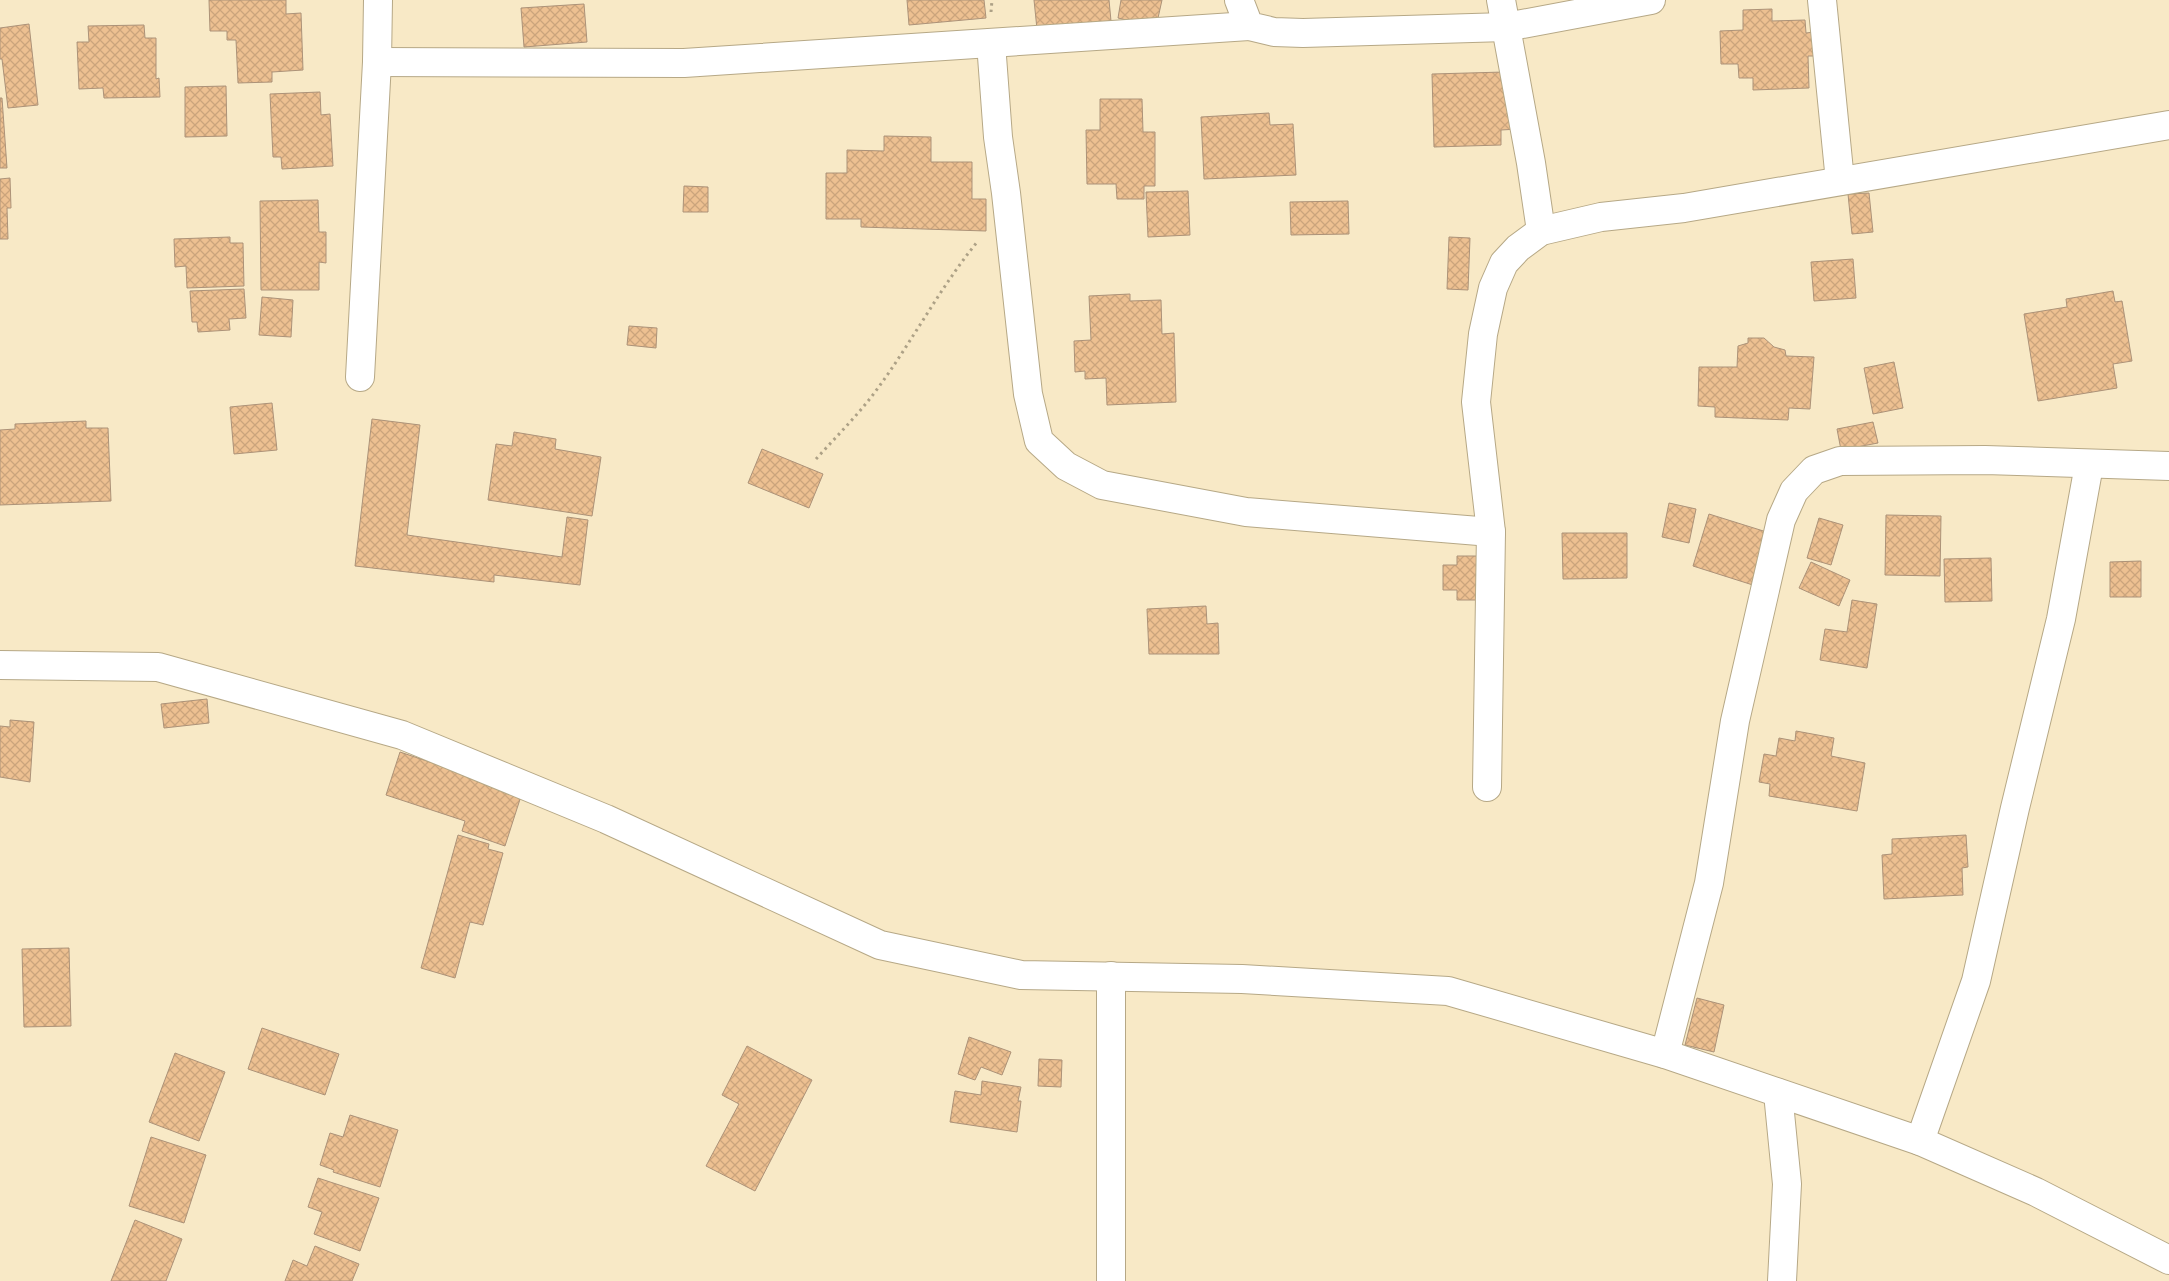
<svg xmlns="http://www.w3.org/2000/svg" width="2169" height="1281" font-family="Signika,sans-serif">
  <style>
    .building { fill: url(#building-cross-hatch); stroke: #ac9278 }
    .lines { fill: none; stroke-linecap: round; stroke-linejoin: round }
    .street-casing { stroke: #b6a886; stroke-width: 30 }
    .path { stroke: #ada186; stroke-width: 3; stroke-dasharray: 2.5 4; stroke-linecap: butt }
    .street { stroke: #fff; stroke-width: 28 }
  </style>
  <defs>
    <pattern id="building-cross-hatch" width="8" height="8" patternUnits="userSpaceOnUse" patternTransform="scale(1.25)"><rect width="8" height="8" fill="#edc091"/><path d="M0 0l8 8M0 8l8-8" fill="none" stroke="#cba47c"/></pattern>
  </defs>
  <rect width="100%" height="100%" fill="#f8e9c6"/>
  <!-- building -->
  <g class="building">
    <path d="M209,0H286V14L301,13L303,70L272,72V82L238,83L236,40H227V31H210Z"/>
    <path d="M907,0H984L986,18L909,25Z"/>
    <path d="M1034,0H1109L1111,21L1037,29Z"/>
    <path d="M1121,0H1162L1156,27L1118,18Z"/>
    <path d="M584,4L587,42L524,47L521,8Z"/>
    <path d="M1772,9V21L1805,20L1806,33L1814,32V56H1808L1809,88L1753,90V78H1739L1738,64H1721L1720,31L1743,30V10Z"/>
    <path d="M29,24L38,105L8,108L2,59H0V28Z"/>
    <path d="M144,25L145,38H156V79L159,78L160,97L104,98L103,88L79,89L77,42H89L88,26Z"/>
    <path d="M1504,72V92H1517L1518,129L1501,130V145L1434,147L1432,74Z"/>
    <path d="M226,86L227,136L185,137V87Z"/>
    <path d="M320,92L321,115L330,114L333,166L282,169L281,157H273L270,94Z"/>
    <path d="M0,98H2L7,168H0Z"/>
    <path d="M1100,99H1142L1143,132H1155V186H1144V199H1117L1116,184H1087L1086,130H1100Z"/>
    <path d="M1269,113L1270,125L1293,124L1296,175L1204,179L1201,117Z"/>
    <path d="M884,136L931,137V162H972V199H986V231L861,227V219H826V173H847V150L884,151Z"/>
    <path d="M10,178L11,208H7L8,239H0V179Z"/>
    <path d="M684,186L708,187V212H683Z"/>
    <path d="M1188,191L1190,235L1148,237L1146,192Z"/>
    <path d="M1869,193L1873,232L1852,234L1848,194Z"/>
    <path d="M318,200L319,232H326V263L319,262V290H261L260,201Z"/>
    <path d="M1348,201L1349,234L1291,235L1290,202Z"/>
    <path d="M230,237V243H243L244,286L187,288L186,266L175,267L174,239Z"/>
    <path d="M1449,237L1470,238L1468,290L1447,289Z"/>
    <path d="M1853,259L1856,298L1814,301L1811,262Z"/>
    <path d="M244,289L246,318L229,319L230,330L198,332L197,322H192L190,291Z"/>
    <path d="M2113,291L2115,302L2122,301L2132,361L2113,364L2117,388L2038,401L2024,314L2067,307L2066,299Z"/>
    <path d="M1130,294V301L1161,300L1162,334L1174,333L1176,402L1107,405L1106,378L1085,379V371L1075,372L1074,341L1091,340L1089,296Z"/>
    <path d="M262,297L293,300L291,337L259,335Z"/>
    <path d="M629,326L657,328L656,348L627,345Z"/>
    <path d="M1748,338H1764L1774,347L1785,350L1786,356L1814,357L1810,409L1789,408L1788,420L1715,417V407L1698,406L1699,367H1737L1738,346L1748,343Z"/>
    <path d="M1894,362L1903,408L1873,414L1864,368Z"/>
    <path d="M272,403L277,450L234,454L230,407Z"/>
    <path d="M372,419L420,425L407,535L562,557L567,517L588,520L580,585L494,575V582L355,566Z"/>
    <path d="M86,421V428H108L111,501L0,505V430L15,429V424Z"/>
    <path d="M1873,422L1878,443L1841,450L1837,429Z"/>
    <path d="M514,432L556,439L555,449L601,457L592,516L488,500L496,444L512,446Z"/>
    <path d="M762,449L823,474L809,508L748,483Z"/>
    <path d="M1669,503L1696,509L1689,543L1662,537Z"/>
    <path d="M1709,514L1773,534L1756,586L1693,566Z"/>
    <path d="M1886,515L1941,516L1940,576L1885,575Z"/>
    <path d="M1819,518L1843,525L1831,565L1807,558Z"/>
    <path d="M1562,533H1627V578L1563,579Z"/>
    <path d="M1457,556H1482L1481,600H1457V590H1443V565H1457Z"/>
    <path d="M1991,558L1992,601L1945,602L1944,559Z"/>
    <path d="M2141,561V597H2110V562Z"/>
    <path d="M1811,562L1850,580L1839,606L1799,588Z"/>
    <path d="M1852,600L1877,604L1867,668L1820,660L1825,629L1847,632Z"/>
    <path d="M1206,606L1207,624L1218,623L1219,654H1149L1147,609Z"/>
    <path d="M207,699L209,723L164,728L161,704Z"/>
    <path d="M10,720L34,722L30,782L0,777V726L10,727Z"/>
    <path d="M1796,731L1834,738L1831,756L1865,763L1857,811L1769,796L1770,784L1759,782L1764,754L1776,756L1779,738L1795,741Z"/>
    <path d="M400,752L522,793L505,846L462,831L465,821L386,795Z"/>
    <path d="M458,835L489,844L488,849L503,853L483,925L470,922L455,978L421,968Z"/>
    <path d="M1966,835L1968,867L1962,868L1963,895L1884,899L1882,855L1892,854V839Z"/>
    <path d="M69,948L71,1026L24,1027L22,949Z"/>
    <path d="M1697,998L1724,1005L1714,1052L1685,1045Z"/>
    <path d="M262,1028L339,1054L325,1095L248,1069Z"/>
    <path d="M969,1037L1011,1052L1002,1075L981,1067L975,1080L958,1074Z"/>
    <path d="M747,1046L812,1080L755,1191L706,1166L739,1104L722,1095Z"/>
    <path d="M175,1053L225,1072L199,1141L149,1122Z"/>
    <path d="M1039,1059L1062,1060L1061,1087L1038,1086Z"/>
    <path d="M982,1081L1021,1087L1018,1101H1021L1017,1132L950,1122L955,1091L981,1095Z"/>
    <path d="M350,1115L398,1130L380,1187L333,1172L334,1170L320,1165L330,1133L343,1137Z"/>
    <path d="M151,1137L206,1155L184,1223L129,1206Z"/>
    <path d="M318,1178L379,1198L360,1251L314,1234L322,1212L308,1207Z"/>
    <path d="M135,1220L182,1239L166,1281H111Z"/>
    <path d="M315,1246L359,1264L352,1281H285L293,1260L307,1266Z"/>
  </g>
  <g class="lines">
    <defs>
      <g id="street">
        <path d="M1239,0L1249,26L1274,32L1303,33L1506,27L1651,0"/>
        <path d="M1501,0L1531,163L1541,231"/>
        <path d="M1822,0L1840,181"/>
        <path d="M991,43L998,137L1006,193L1028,394L1039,441L1066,466L1102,485L1246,512L1491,532"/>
        <path d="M377,62L684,63L1249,26"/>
        <path d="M360,377L377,62L378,0"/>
        <path d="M0,665L158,667L402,735L606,819L880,945L1021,975L1242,979L1448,991L1665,1054L1920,1141L2036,1192L2169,1260"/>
        <path d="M1487,787L1491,532L1476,402L1483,334L1493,288L1504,263L1518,248L1541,231L1601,217L1684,208L2169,125"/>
        <path d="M1665,1054L1709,883L1735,721L1781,520L1794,491L1814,470L1840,461L1985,460L2169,466"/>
        <path d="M1778,1093L1787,1184L1782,1281"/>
        <path d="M1920,1141L1976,981L2015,808L2061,619L2089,465"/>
        <path d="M1111,1281V976"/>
      </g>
    </defs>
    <!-- street casing -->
    <use href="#street" class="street-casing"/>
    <!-- path -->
    <g class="path">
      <path d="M991,12L992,0"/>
      <path d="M816,459C835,438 855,418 872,396C910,346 938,290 978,241"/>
    </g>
    <!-- street -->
    <use href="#street" class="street"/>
  </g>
</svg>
